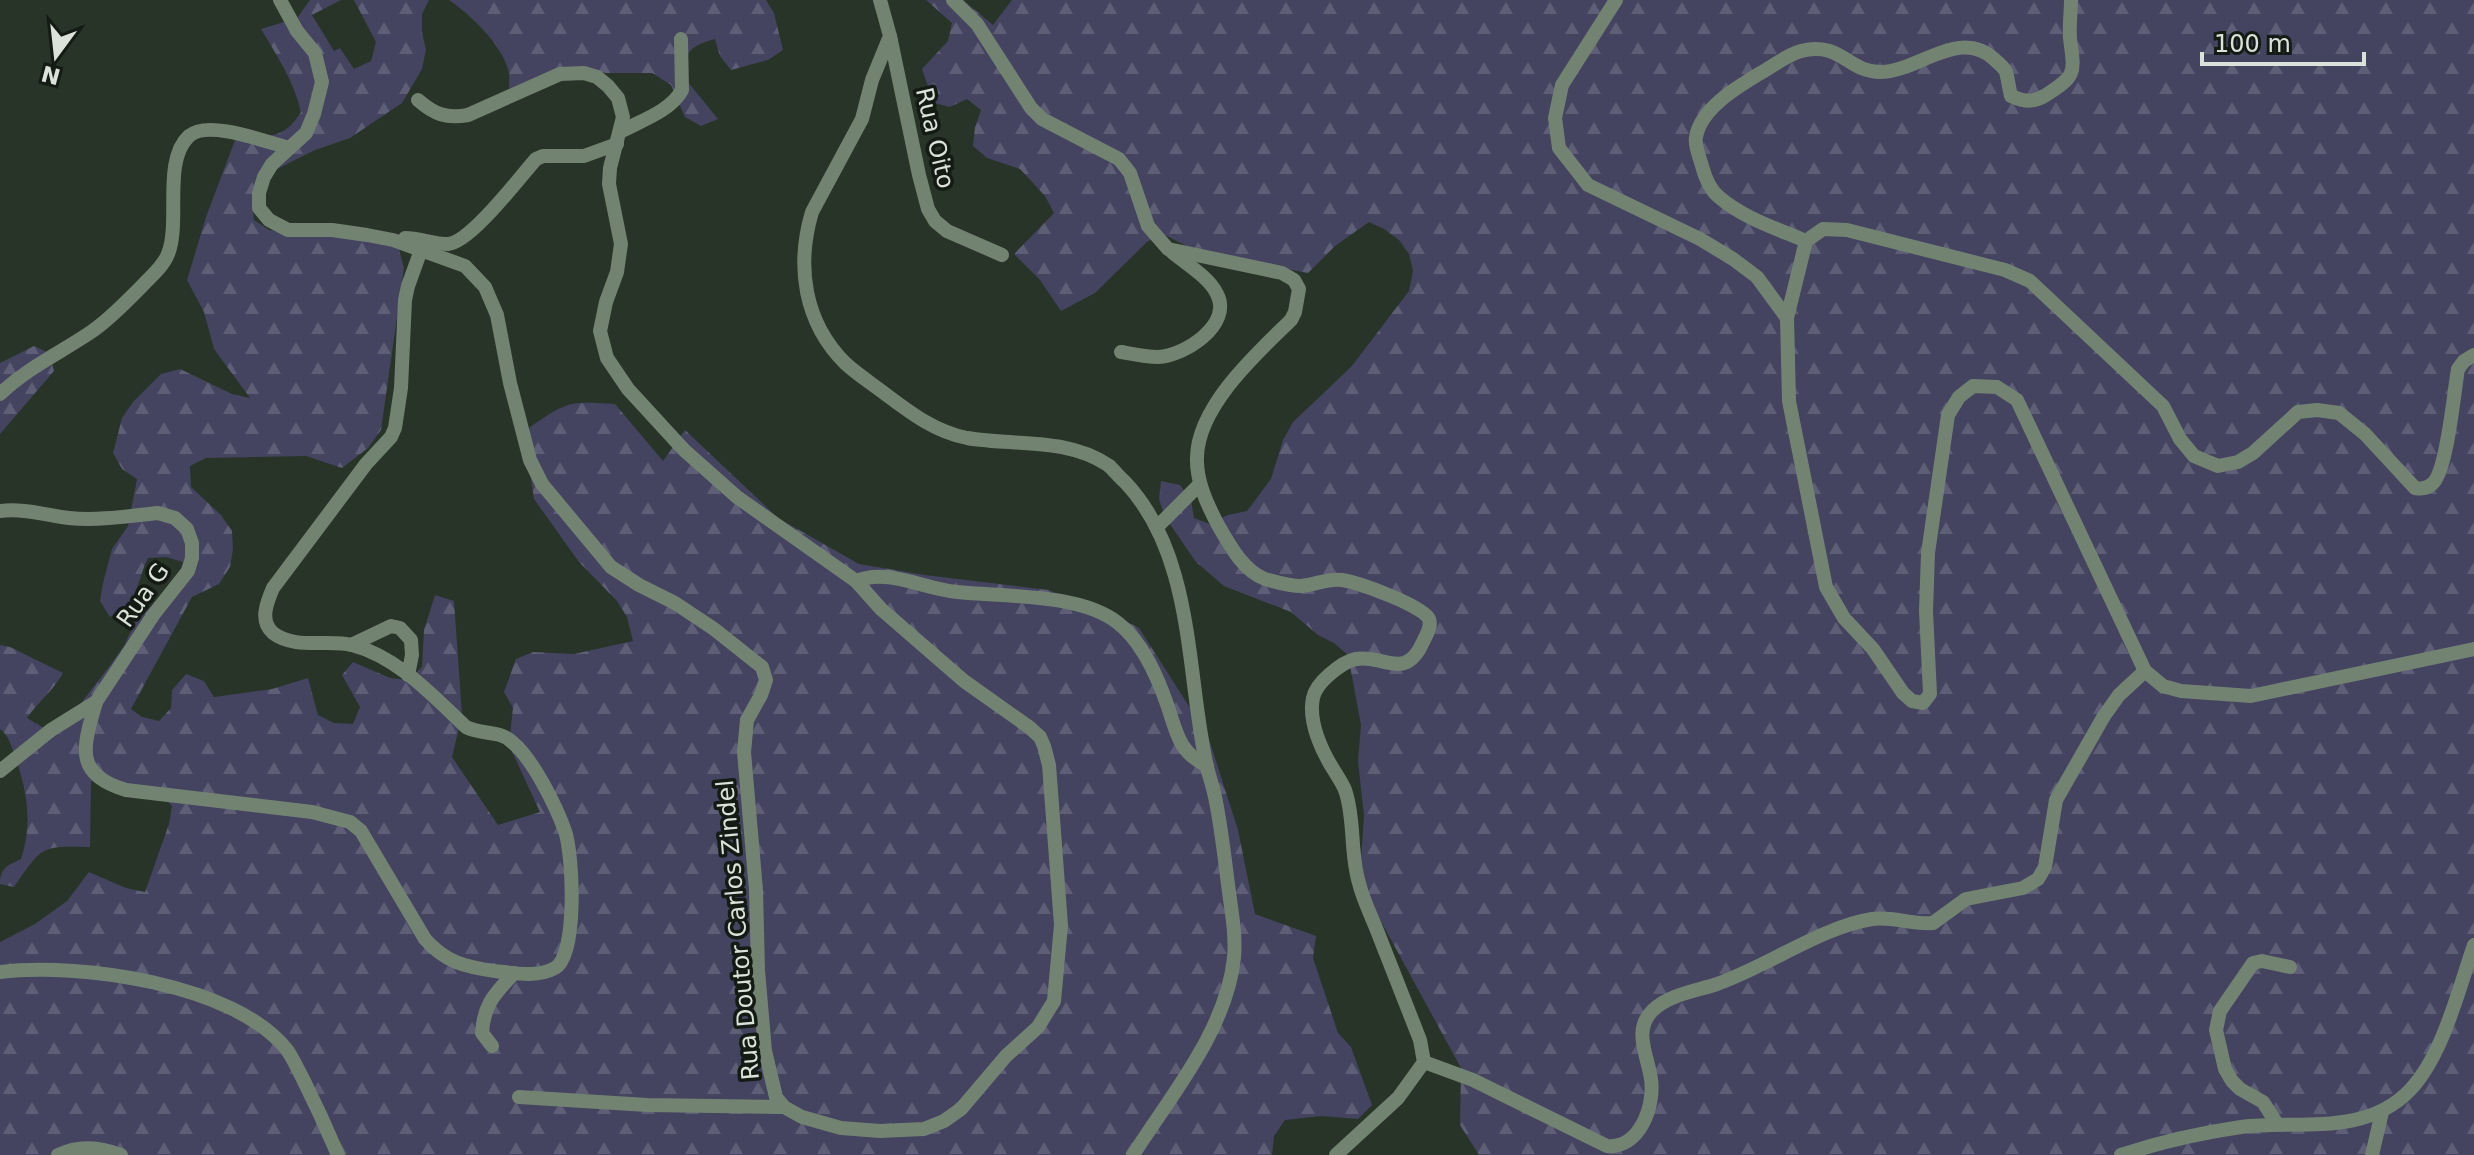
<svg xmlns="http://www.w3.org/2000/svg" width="2474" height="1155" font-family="'DejaVu Sans',sans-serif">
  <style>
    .forest { fill: url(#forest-firs) }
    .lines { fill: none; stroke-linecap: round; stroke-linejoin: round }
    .minor { stroke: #738372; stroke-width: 14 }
    .labels { text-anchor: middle; stroke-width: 7; stroke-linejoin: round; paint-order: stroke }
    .street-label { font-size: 24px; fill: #dae2d9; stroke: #141a14 }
  </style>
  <defs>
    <pattern id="forest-firs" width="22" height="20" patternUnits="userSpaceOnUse" patternTransform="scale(2)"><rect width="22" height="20" fill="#444360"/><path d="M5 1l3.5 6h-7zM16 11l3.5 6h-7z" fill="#5e5e76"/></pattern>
  </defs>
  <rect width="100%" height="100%" fill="#273427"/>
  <!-- forest -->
  <g class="forest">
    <path d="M310,0H341L312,15L334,51L340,48L354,69L371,61L376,42L354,0H429L422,14V32L426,50L422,69L402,103L350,138L315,150L271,172L258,184L252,201L254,220L269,230L287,232L346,231L399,249L404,268L381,430L368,448L342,468L306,456L206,458L190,466L191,487L221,515L232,531L233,549L230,567L219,584L192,597L131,709L142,717L159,721L171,708L172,690L186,674L204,681L214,697L272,689L308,678L318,715L334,723L353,724L360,707L342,675L353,662L390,678L408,680L422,667L424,630L435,595L454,601L462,715L452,757L498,825L540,812L509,745L513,708L504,692L516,659L533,652L574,654L633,641L627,617L617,601L579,562L534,499L526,445L530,427C568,401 569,401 615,404L663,461L685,430L778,518L859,564L925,575L1048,590L1105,610L1139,628L1208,736L1238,830L1255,914L1316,936L1313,958L1338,1033L1351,1047L1372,1105L1358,1119L1321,1116L1285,1120L1274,1136L1272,1155H0V942L35,924L67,901L89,872L126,888L145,892L169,824L172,806L157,791L91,781L90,847C39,846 43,846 14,887L0,884C0,868 8,865 21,859C33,823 27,791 15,756C11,745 9,736 0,729V645L10,647L63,673C53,691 38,702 27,718L44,728L75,711L111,664L124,646L134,624L177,580L183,562L166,557L148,558C140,573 138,594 127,607C123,611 115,614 110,617L100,601L103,583L112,549L128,526L137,479L122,469L113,453L122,418L133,402L161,374L180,369L232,394L250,398L214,349L204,312L187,280L206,217L237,135C268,136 283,141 301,112C294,81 277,56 261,29L297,18Z"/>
    <path d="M449,0H766L774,13L783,50L768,60L731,70L720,56L715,39C691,46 685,50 683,76L718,119L701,126L685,117L671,85L652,73H606L588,70L509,89C509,83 510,75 508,69C501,44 470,14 449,0Z"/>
    <path d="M926,0H963L993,25L1012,0H2474V1155H1479L1460,1125L1461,1068L1365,892L1360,874L1364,816L1358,761L1361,725L1348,655L1334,643L1318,635L1291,612L1224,586L1196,562L1165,517L1159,499L1161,481L1180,485L1191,500L1194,518L1210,524L1228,515L1247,511L1271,479L1283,440L1293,422L1351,367L1409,291L1413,271L1409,254L1399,240L1384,229L1369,222L1335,246L1308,273L1198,252L1165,235L1148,241L1095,293L1061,311L1040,280L1014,254L1054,213L1045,196L1020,169L987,158L973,146L975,127L981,110L967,99L950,107L934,103L922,69L948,41L952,23Z"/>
    <path d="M34,346L49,353L54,371L0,434V363Z"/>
  </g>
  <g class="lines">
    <!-- minor -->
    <g class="minor">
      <path d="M280,0L297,31L315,53L322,82L314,114L306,133L272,164L264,177L259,193V208L269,220L288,230H332L367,235L393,240L465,266L485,287L497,315L510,383L530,460L542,484L611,567L639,585L675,603L714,629L762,667L766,680L761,695L747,720L744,752L756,890L758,970L765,1051L776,1097L784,1107L802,1117L841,1128L880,1131L924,1129L944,1121L961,1109L1006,1056L1038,1027L1054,1001L1061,925L1049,765L1044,746L1040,737L1029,727L964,681L881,609L856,581L737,497L684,450L628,389L607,358L600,331L606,302L617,272L621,244L609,184L610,168L623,117L618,98L608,86L597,77L584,73L560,74L468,115C446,119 434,114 418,100"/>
      <path d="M880,0L890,36L872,80L862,119L812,212C796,266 804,322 845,363C858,375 874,385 888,396C912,414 936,432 967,438C1014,446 1066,437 1108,465C1114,470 1119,477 1125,482C1195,556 1186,674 1207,767C1210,779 1214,790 1216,802C1222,832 1225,862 1229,892C1232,914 1236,936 1234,958C1226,1031 1171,1095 1133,1155"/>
      <path d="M953,0L977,24L1031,108L1042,119L1119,159L1130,173L1148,226L1168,249L1282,273L1294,280L1299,289L1295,312L1291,320C1257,353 1198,406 1197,457C1196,481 1207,504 1218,525C1229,544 1243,571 1265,579C1276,582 1289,586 1301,586C1315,585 1327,578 1342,580C1357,582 1424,606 1429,619C1432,627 1426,635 1423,642C1405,682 1384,654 1356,659C1346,661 1338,667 1330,674C1323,680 1315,688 1313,698C1308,722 1322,752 1335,772C1339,779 1344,785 1346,793C1355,822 1350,853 1359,883C1363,900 1372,917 1378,933C1392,969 1406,1005 1420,1040L1424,1062L1398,1098L1336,1155"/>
      <path d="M1616,0L1562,85L1555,118L1559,148L1588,185L1700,239L1733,259L1757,277L1787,318"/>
      <path d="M890,36L919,175L928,209L935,221L947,231L1002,255"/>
      <path d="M620,132C640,121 671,111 682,90L681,39"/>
      <path d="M405,238C419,238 434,244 448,244C470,243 520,177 536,159L543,156H584L617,144"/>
      <path d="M1806,241C1778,229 1743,218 1719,197C1710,190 1705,177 1702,166C1700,158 1694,145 1696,137C1701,107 1741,85 1764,71C1776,64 1787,55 1801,51C1841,41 1848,72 1880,72C1918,72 1959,27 1994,59C1998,63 2004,67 2006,72C2008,79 2009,88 2011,96C2025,102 2033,103 2046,95C2078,75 2074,72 2070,38C2069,26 2071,12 2071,0"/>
      <path d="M1121,352C1132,354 1146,357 1158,357C1184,356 1233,325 1217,294C1209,277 1186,264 1172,252"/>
      <path d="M2474,355L2464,361L2458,369C2454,391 2447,473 2432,484C2427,489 2421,489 2415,488L2365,434L2339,413L2317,410L2298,412L2253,453L2238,462L2218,466L2194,456L2180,439L2163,406L2030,281L2005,270L1847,230L1823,229L1806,241L1787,318L1789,401L1826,587L1844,618L1873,649L1903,693L1912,701L1923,703L1930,694L1926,611L1928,553L1948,415L1959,397L1973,386L1997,387L2017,400L2145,671L2163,686L2181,691L2251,696L2474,649"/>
      <path d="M0,394C27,368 60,353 91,332C109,320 125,303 141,287C150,277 163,267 168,254C181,222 162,161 189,136C208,119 266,142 289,148"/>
      <path d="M0,511C24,508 45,515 69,518C98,521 129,516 158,513L175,518L187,529L192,543V558L188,571L154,614L96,702L51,730L0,771"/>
      <path d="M1157,527L1200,484"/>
      <path d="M856,581C889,568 923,589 957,592C1004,597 1080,593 1118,623C1143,642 1158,678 1168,707C1177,734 1179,752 1207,766"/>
      <path d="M351,645L391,626L400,628L411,640L412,655L408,675"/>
      <path d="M96,702C84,745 72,774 126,790L312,812L350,822L361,831L425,939C445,962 465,967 495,971C514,973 537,978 555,968C578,955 573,854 565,831C556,806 533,759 512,742C500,730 481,735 466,727C433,696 398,657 352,645C328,639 295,650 273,633C259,621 267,602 273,588L366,464L391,437L395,428L401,388L405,300L408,286L421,250"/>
      <path d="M0,972C78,962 236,984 287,1050C293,1058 297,1068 302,1077C315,1103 327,1129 338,1155"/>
      <path d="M492,1046L482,1033C484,1003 495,994 514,973"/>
      <path d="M1424,1062L1473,1080L1607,1146C1639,1149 1655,1107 1651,1079C1648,1056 1632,1030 1653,1010C1669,995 1694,991 1714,985C1765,968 1821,927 1872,919C1893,916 1912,925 1933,923L1966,899L2023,888L2038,879L2045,867L2056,800L2104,716L2119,695L2145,671"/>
      <path d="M519,1097L647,1105L784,1107"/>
      <path d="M2277,1124L2263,1102L2240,1089L2232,1081L2225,1069L2216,1030L2220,1011L2253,963L2262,961L2290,967"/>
      <path d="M58,1155C79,1145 99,1147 121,1155"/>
      <path d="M2121,1155C2160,1142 2200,1133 2241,1127C2298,1120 2365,1137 2410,1090C2443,1055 2458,991 2474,945"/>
      <path d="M2372,1155L2382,1112"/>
    </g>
  </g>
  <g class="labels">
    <!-- street labels -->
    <g class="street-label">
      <text transform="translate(935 138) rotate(77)" y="8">Rua Oito</text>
      <text transform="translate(143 595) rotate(-55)" y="8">Rua G</text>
      <text transform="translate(738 930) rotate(-95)" y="8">Rua Doutor Carlos Zindel</text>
    </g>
  </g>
  <!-- north arrow -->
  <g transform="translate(56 56) rotate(195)" stroke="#141a14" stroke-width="6" paint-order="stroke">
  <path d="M0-6L14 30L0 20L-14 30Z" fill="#dae2d9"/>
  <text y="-12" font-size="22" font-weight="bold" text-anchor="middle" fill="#dae2d9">N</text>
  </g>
  <!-- scale -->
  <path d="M2202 52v12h162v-12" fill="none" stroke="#dae2d9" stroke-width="4"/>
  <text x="2214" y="52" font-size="24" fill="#dae2d9" stroke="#141a14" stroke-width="6" paint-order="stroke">100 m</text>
</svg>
